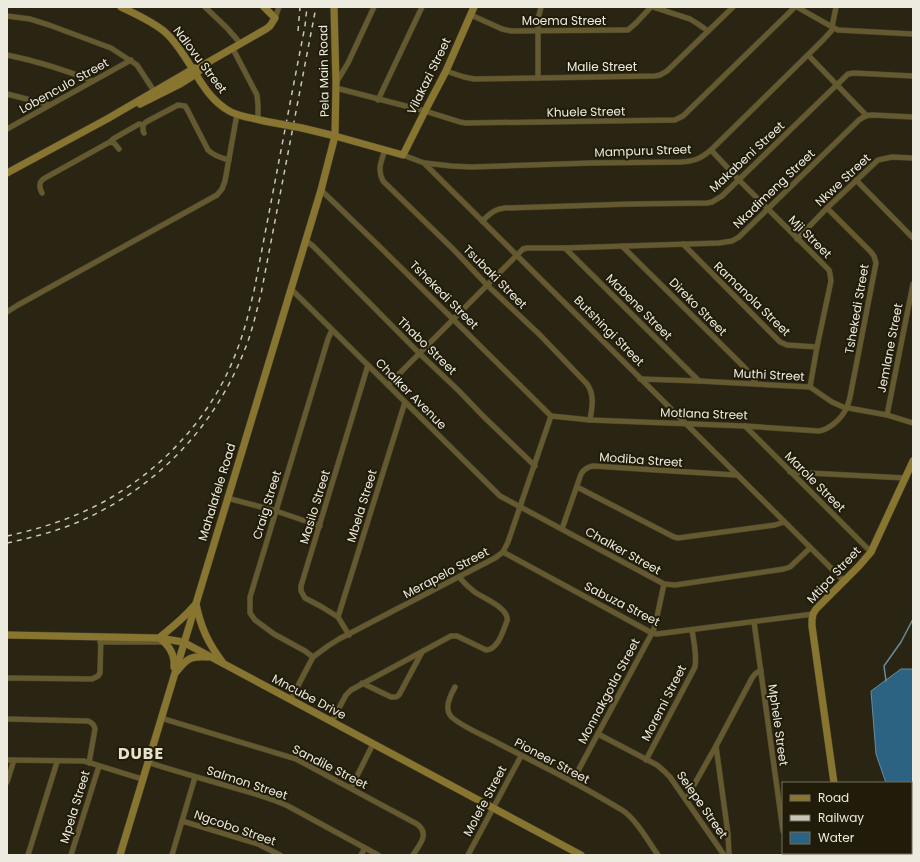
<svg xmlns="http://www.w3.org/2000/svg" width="920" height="862" font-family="Poppins,sans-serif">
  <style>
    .water { fill: #2c6382; stroke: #668c9e }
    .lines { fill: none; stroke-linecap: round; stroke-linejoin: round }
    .stream { stroke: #668c9e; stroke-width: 1.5 }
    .street-casing { stroke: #454130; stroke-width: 6 }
    .secondary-casing { stroke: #454130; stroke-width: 8 }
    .street { stroke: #64592f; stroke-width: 5 }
    .secondary { stroke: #88752f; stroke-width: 7 }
    .rail { stroke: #c9c6b9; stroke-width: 1.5; stroke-dasharray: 5 5; stroke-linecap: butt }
    .secondary-bridge-casing { stroke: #454130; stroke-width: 8; stroke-linecap: butt }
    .secondary-bridge { stroke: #88752f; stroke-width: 7 }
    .labels { text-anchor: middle; stroke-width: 4; stroke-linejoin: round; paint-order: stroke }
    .street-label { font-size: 12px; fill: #edebdf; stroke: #201c09 }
    .district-label { font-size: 16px; font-weight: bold; letter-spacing: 1px; fill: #e7e2ca; stroke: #201c09 }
  </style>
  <rect width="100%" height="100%" fill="#2a2513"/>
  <!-- water -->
  <path class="water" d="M901,669H913V841L911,838V783H886L876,754L871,691Z"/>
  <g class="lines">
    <!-- stream -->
    <path class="stream" d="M886,681L884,666L901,642L913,619"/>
    <defs>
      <g id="street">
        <path d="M205,7L227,28L241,44"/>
        <path d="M653,7L690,19L698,24L708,31"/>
        <path d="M797,7L834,28L838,30L913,34"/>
        <path d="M471,15L502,29L511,31L624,30H628L636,23L651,7"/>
        <path d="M7,16L30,19L49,25L111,48L137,65L154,91"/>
        <path d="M275,18L279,7"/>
        <path d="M832,27L836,7"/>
        <path d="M233,49L257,95L258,105V120"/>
        <path d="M7,55C37,61 65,70 93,81"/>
        <path d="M808,55L866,115"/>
        <path d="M446,71L464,77L474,79L655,76L660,75L667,71L733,7"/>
        <path d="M538,78V21L539,15L541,7"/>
        <path d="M336,83L348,63L374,7"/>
        <path d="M336,88L425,111L460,122L466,123L675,120L683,116L795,7"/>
        <path d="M7,94L50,105"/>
        <path d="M378,100L422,7"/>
        <path d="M143,125V131L144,133"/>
        <path d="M7,129L131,60"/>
        <path d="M110,142L114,143L119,149"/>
        <path d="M385,150C381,162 377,169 383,181L454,250L487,285L540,335L587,384C595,395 592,408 590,420"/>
        <path d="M711,150L739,180L829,270L830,274L831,281L817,347L810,387"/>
        <path d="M403,155L424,163L844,581"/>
        <path d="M425,163L451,166L471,167L591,163L681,162C695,161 700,159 711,150L822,41L834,28"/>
        <path d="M856,180L913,238"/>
        <path d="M321,190L380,247L551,416"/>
        <path d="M42,193C39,187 38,182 45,178L108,143L110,142L113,139L139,124L143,125L146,122L178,105L185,106L187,109L208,150C214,156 221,158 229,160"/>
        <path d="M482,221C490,214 494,209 505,208L631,204L707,203L712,202L722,196L848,74L854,73L913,76"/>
        <path d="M797,239L827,208L878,160L892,157L913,158"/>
        <path d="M305,240L313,246L419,353L459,391L483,416L535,466"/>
        <path d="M683,244L780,342L787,345L817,347"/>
        <path d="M622,246L744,367L751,375L756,384"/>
        <path d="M565,248L699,381"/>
        <path d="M291,289L500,496L664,584L675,585L784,569L790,567L810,548"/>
        <path d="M7,312L18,305L217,195L222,189L225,181L237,114"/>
        <path d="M640,379L699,381L810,387L832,402L843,407L887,415L913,423"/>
        <path d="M388,385L523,249L527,248H565L719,243L732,241L739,237L859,120C863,117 867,115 872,115L913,117"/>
        <path d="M887,415L913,284"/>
        <path d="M551,416L590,420L745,426L819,431C830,429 841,419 846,409C848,405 849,401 850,397L876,263L874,256L871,252L827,208"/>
        <path d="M745,426L871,552"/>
        <path d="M790,472L905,478"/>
        <path d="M577,487L674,537L678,538L775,525L784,522"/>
        <path d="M227,498L276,511L320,526"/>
        <path d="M562,529L581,474C584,469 587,467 593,466L736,475"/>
        <path d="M503,552L652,633L657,634L813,614"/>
        <path d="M338,617L405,402"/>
        <path d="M754,622L783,831"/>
        <path d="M349,635L338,617L322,607L305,598L301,591V586L368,365"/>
        <path d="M100,642H165"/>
        <path d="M313,657L305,651L274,634L255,620L250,613V597L328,339L332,330"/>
        <path d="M7,678L92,679L98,676L100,673L101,636"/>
        <path d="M362,683L391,697H396L399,695L422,652"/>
        <path d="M455,687C451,694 444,707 450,715C455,723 482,735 492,740C518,754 545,767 571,781C588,790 605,800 622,810C636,819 648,841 658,855"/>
        <path d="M291,699L313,657L328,646L339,639L495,558L503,552L508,542L551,416"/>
        <path d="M161,718L296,759L417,824C430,834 420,844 413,855"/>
        <path d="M7,719L88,721C93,723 94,725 95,729L89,763"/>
        <path d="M332,721L346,695L351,690L451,636H457L486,650C498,650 503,631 507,621C510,609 484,598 476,593C469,588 464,583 459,577"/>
        <path d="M598,734L657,765L664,771L670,777L724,855"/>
        <path d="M716,746L728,834L729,855"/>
        <path d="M7,760L84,761L142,779"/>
        <path d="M646,760L695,667C697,654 694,643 692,630"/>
        <path d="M147,762C172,770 196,777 221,784C244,791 267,796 288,806L378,855"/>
        <path d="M7,782L14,760"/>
        <path d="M572,782L652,633L655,626L664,584"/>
        <path d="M351,788L373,744"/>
        <path d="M686,799L716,746L752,678L755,674L761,670"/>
        <path d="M182,821L258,844L280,855"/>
        <path d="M786,853V855"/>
        <path d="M28,855L57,762"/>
        <path d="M71,855L99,766"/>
        <path d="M172,855L195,777"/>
        <path d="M361,855L365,848"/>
        <path d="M468,855L521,756"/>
      </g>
      <g id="secondary">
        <path d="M121,7C135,14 154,22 166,33C191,56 200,96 231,112C241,117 253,118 264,121"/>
        <path d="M140,104L180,84L196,74L199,71"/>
        <path d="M302,128L335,136L403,155L425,111L446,71L474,7"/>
        <path d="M7,173L107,119L193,69L205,64L266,29L270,26L275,18L264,7"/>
        <path d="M196,604C201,628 208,643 223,663"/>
        <path d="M7,635L159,638L183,642L581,855"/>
        <path d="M174,667C175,654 169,645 159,638C171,628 183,619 193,607"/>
        <path d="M177,671C187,658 191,656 208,657"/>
        <path d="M834,783L812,626V620L813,614L816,609L859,566L871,552L913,461"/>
        <path d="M120,855L321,190L335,136L336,83L334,7"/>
        <path d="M818,855L821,853"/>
      </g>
    </defs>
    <!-- street casing -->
    <use href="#street" class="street-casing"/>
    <!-- secondary casing -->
    <use href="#secondary" class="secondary-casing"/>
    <!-- street -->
    <use href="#street" class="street"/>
    <!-- secondary -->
    <use href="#secondary" class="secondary"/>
    <!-- rail -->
    <g class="rail">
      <path d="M298,31L300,7"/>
      <path d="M7,536C44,528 80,516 112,497C168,464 215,411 237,350C245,330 249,311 254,291L297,67L305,26L307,7"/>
      <path d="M7,543C40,536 72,527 101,511C168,476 218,419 245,349C252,332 256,313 261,294L316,7"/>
    </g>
    <defs>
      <path id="secondary-bridge" d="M264,121L302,128"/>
    </defs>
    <!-- secondary-bridge casing -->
    <use href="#secondary-bridge" class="secondary-bridge-casing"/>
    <!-- secondary-bridge -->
    <use href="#secondary-bridge" class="secondary-bridge"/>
  </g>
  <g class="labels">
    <!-- street labels -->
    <g class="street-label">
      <text x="564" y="25">Moema Street</text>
      <text transform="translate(200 60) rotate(53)" y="4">Ndlovu Street</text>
      <text x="602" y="71">Malie Street</text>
      <text transform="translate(324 71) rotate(-91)" y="4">Pela Main Road</text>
      <text transform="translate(429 76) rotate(-64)" y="4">Vilakazi Street</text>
      <text transform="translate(64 86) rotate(-29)" y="4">Lobenculo Street</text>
      <text transform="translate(586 112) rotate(-1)" y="4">Khuele Street</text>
      <text transform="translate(643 151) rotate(-2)" y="4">Mampuru Street</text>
      <text transform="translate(747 157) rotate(-43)" y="4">Makabeni Street</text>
      <text transform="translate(843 180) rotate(-43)" y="4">Nkwe Street</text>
      <text transform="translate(774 189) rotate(-44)" y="4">Nkadimeng Street</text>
      <text transform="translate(810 237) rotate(45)" y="4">Mji Street</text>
      <text transform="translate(495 277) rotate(45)" y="4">Tsubaki Street</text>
      <text transform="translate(444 295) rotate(45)" y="4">Tshekedi Street</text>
      <text transform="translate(752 299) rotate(44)" y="4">Ramanola Street</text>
      <text transform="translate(639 307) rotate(45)" y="4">Mabene Street</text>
      <text transform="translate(698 307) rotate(45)" y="4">Direko Street</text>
      <text transform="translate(857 309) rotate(-80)" y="4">Tshekedi Street</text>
      <text transform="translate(609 331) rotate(45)" y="4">Butshingi Street</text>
      <text transform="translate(427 346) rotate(44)" y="4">Thabo Street</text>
      <text transform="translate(890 348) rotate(-79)" y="4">Jemlane Street</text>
      <text transform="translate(769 375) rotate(3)" y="4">Muthi Street</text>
      <text transform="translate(411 394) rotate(45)" y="4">Chalker Avenue</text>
      <text transform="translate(704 414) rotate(2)" y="4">Motlana Street</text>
      <text transform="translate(641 460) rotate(4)" y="4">Modiba Street</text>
      <text transform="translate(815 482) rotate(45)" y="4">Marole Street</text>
      <text transform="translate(217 492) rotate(-73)" y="4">Mahalafele Road</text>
      <text transform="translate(267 505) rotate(-73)" y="4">Craig Street</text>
      <text transform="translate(362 506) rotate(-73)" y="4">Mbela Street</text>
      <text transform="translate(315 507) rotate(-73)" y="4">Masilo Street</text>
      <text transform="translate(623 551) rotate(29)" y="4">Chalker Street</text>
      <text transform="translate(446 573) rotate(-28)" y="4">Merapelo Street</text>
      <text transform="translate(834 575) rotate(-47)" y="4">Mtipa Street</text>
      <text transform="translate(622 604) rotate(27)" y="4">Sabuza Street</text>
      <text transform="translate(609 691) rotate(-62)" y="4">Monnakgotla Street</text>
      <text transform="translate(309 697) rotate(28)" y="4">Mncube Drive</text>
      <text transform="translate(664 703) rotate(-63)" y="4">Moremi Street</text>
      <text transform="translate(778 725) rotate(82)" y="4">Mphele Street</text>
      <text transform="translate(552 761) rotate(28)" y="4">Pioneer Street</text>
      <text transform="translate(330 767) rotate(27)" y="4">Sandile Street</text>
      <text transform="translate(247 783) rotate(18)" y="4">Salmon Street</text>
      <text transform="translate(485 801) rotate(-62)" y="4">Molefe Street</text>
      <text transform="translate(702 805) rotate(55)" y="4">Selepe Street</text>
      <text transform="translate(75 807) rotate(-73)" y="4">Mpela Street</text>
      <text transform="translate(235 828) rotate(19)" y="4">Ngcobo Street</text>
    </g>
    <!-- district labels -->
    <g class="district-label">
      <text x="141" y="759">DUBE</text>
    </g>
  </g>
  <!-- border -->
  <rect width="920" height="862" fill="none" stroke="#edebdf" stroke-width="16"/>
  <!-- legend -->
  <rect x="782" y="782" width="130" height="72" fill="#201c09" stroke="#726f5f"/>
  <rect x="790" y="795" width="20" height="6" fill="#88752f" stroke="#726f5f"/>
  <text x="818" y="802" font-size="12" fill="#edebdf">Road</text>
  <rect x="790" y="815" width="20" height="6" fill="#c9c6b9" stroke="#726f5f"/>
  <text x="818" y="822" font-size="12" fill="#edebdf">Railway</text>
  <rect x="790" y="832" width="20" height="12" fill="#2c6382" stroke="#726f5f"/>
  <text x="818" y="842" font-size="12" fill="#edebdf">Water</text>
</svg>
